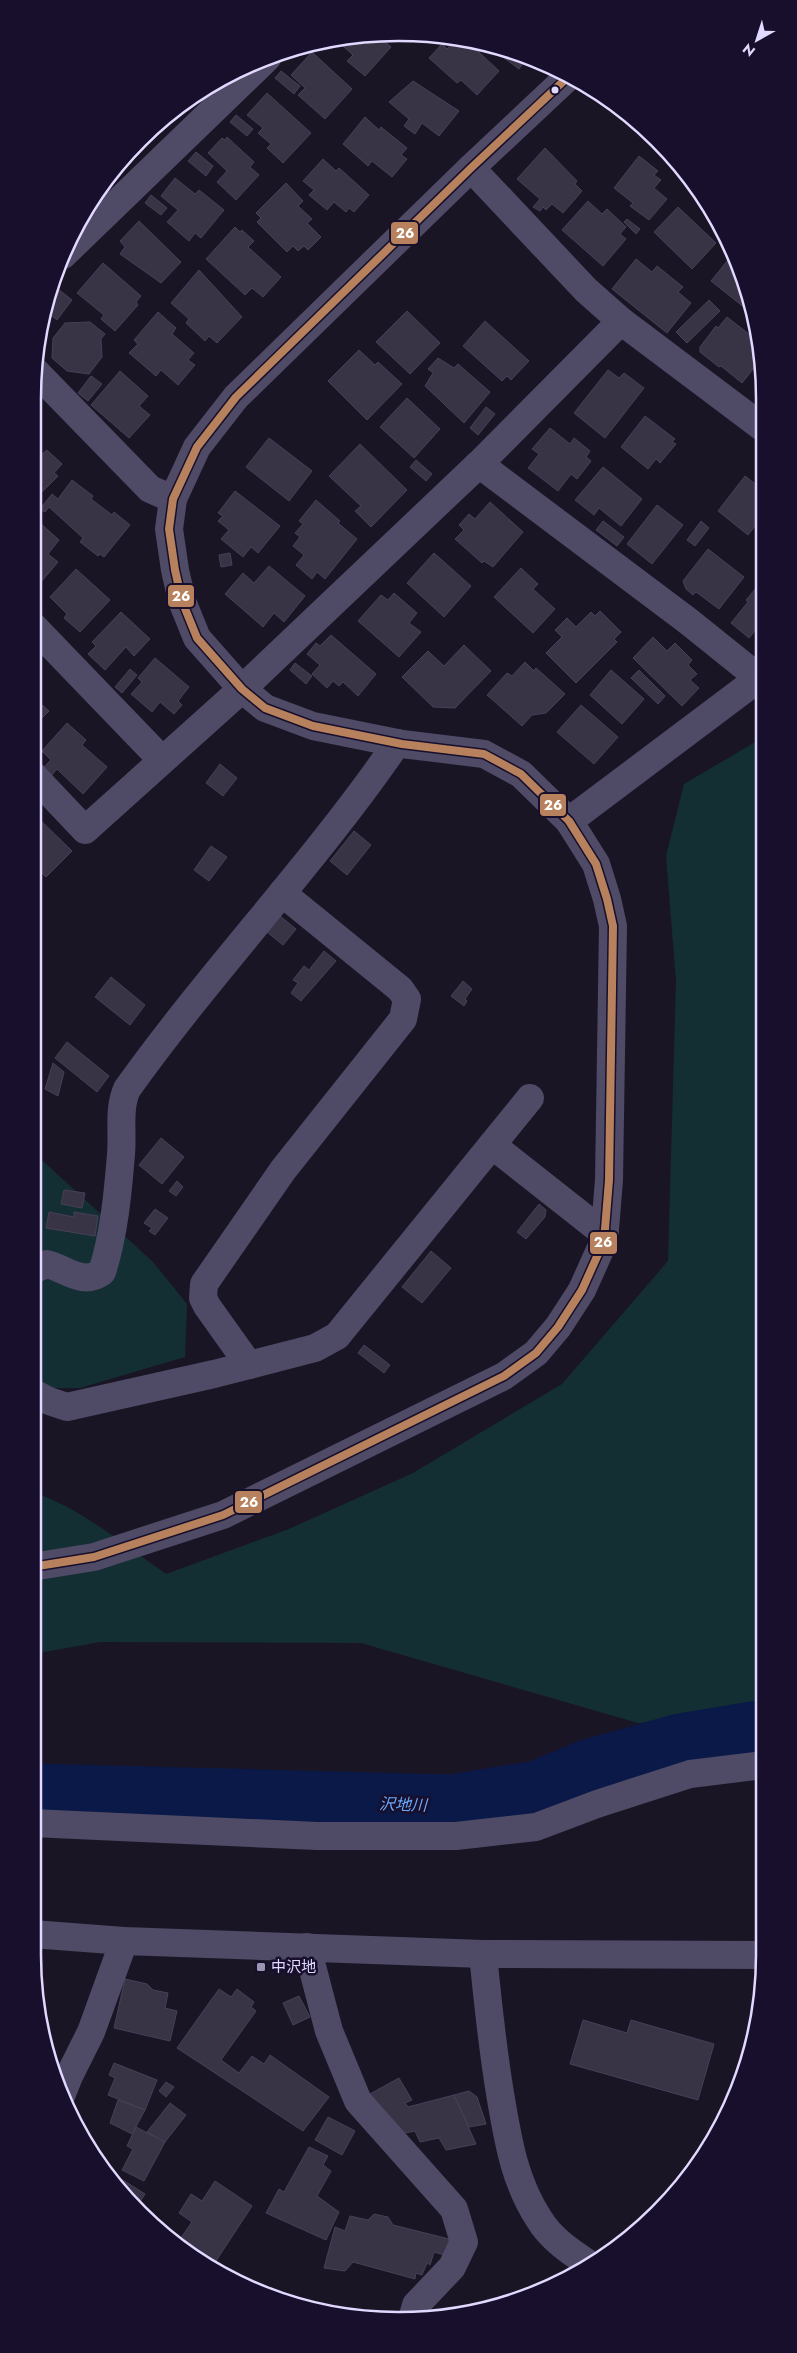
<svg xmlns="http://www.w3.org/2000/svg" width="797" height="2353" font-family="Jost,'Noto Sans JP',sans-serif">
  <style>
    .green { fill: #132f33 }
    .lines { fill: none; stroke-linecap: round; stroke-linejoin: round }
    .river { stroke: #0a1948; stroke-width: 61 }
    .building { fill: #393346; stroke: #474058 }
    .minor { stroke: #4f4a66; stroke-width: 28 }
    .bus-1-casing { stroke: #170f2b; stroke-width: 11 }
    .bus-1 { stroke: #b6815c; stroke-width: 8 }
    .bus-dot { fill: #e1d9ff; stroke: #170f2b; stroke-width: 2 }
    .poi-dot { fill: #9b94b3; stroke: #170f2b; stroke-width: 2 }
    .labels { text-anchor: middle; stroke-width: 5; stroke-linejoin: round; paint-order: stroke }
    .poi-label { font-size: 15px; fill: #e1d9ff; stroke: #170f2b; text-anchor: start }
    .water-label { font-size: 16px; font-style: italic; fill: #67a9ff; stroke: #170f2b }
    .rim { fill: none; stroke: #e1d9ff; stroke-width: 2.5 }
    .line-badge { stroke: #170f2b; stroke-width: 2 }
    .badge-label { font-size: 14px; text-anchor: middle; font-weight: bold; fill: #fff }
  </style>
  <rect width="100%" height="100%" fill="#1a1525"/>
  <!-- green -->
  <g class="green">
    <path d="M762,738L764,1716L638,1723L361,1643L100,1642L33,1654V1492C82,1509 123,1544 166,1574L289,1529L413,1473L562,1384L668,1261L676,981L666,856L684,784Z"/>
    <path d="M32,1151L153,1262L187,1304L185,1357L80,1388H33Z"/>
  </g>
  <g class="lines">
    <!-- river -->
    <path class="river" d="M32,1794L451,1805L538,1791L591,1769L680,1744L764,1730"/>
  </g>
  <!-- building -->
  <g class="building">
    <path d="M409,34L422,33L425,34L418,42Z"/>
    <path d="M377,35L391,47L365,76L347,61L353,55L335,39L350,36Z"/>
    <path d="M456,39L466,40L499,71L477,95L461,80L457,83L429,58L442,44L447,49Z"/>
    <path d="M508,51L526,59L519,69L503,57Z"/>
    <path d="M312,52L352,89L325,119L298,95L305,88L291,75Z"/>
    <path d="M281,71L300,86L294,94L275,78Z"/>
    <path d="M413,81L459,111L439,136L422,123L415,134L404,126L409,119L389,102Z"/>
    <path d="M267,93L311,133L283,163L267,148L271,144L258,133L263,128L247,115Z"/>
    <path d="M236,115L253,129L247,136L230,122Z"/>
    <path d="M365,117L379,130L381,127L407,148L401,155L407,159L392,177L372,161L368,166L343,144Z"/>
    <path d="M227,137L254,162L250,167L259,175L236,200L217,182L227,171L208,153L222,138L225,140Z"/>
    <path d="M545,148L577,181L575,184L582,191L563,213L552,204L546,210L543,207L540,211L533,207L540,199L517,179Z"/>
    <path d="M196,152L213,166L206,176L188,161Z"/>
    <path d="M639,156L658,171L654,175L661,180L654,188L667,199L649,220L630,206L633,203L614,188Z"/>
    <path d="M323,159L336,171L339,168L369,195L354,212L349,208L346,212L334,202L327,210L309,195L314,190L303,181Z"/>
    <path d="M175,178L195,194L199,190L224,210L201,238L195,233L189,241L167,222L178,210L161,196Z"/>
    <path d="M286,183L303,201L298,206L312,219L307,223L321,237L308,250L304,246L298,251L293,246L287,252L257,222L261,218L256,213Z"/>
    <path d="M151,195L167,208L161,215L145,203Z"/>
    <path d="M588,201L602,214L607,209L626,227L620,234L626,239L603,266L562,230Z"/>
    <path d="M678,207L716,243L692,269L654,232Z"/>
    <path d="M627,219L640,229L636,234L624,222Z"/>
    <path d="M139,221L181,262L161,283L120,254L125,247L120,241Z"/>
    <path d="M235,227L240,232L242,230L254,241L248,247L281,277L263,297L252,288L245,295L206,259Z"/>
    <path d="M732,255L737,259L750,312L711,281Z"/>
    <path d="M636,259L652,272L657,266L683,287L678,292L691,303L667,333L612,289Z"/>
    <path d="M103,263L141,296L136,302L138,305L115,331L101,319L104,315L77,293Z"/>
    <path d="M199,270L242,317L217,343L209,336L205,341L186,323L189,319L171,303Z"/>
    <path d="M53,285L72,300L57,320L44,310Z"/>
    <path d="M709,300L720,311L687,343L676,332Z"/>
    <path d="M407,311L440,343L410,374L376,342Z"/>
    <path d="M158,312L176,328L172,334L194,353L188,360L195,365L178,385L161,370L156,376L129,353L138,344L134,340Z"/>
    <path d="M727,317L759,342L761,351V359L742,383L721,366L719,367L700,352V347L716,326L718,328Z"/>
    <path d="M485,321L529,361L511,380L507,376L502,381L463,346Z"/>
    <path d="M90,322L105,334L101,339L102,357L89,374L67,371L52,358L53,338L65,323Z"/>
    <path d="M359,350L375,365L378,362L402,384L367,420L328,381Z"/>
    <path d="M438,358L454,368L458,364L490,392L464,423L425,386L433,373L428,369Z"/>
    <path d="M608,370L619,378L624,373L644,388L605,438L574,413Z"/>
    <path d="M120,371L148,396L139,406L150,415L129,438L91,405Z"/>
    <path d="M91,376L102,384L88,401L78,393Z"/>
    <path d="M407,398L440,429L414,458L380,427Z"/>
    <path d="M486,407L495,414L478,435L470,428Z"/>
    <path d="M645,416L675,439L672,442L676,444L660,463L656,459L648,469L621,447Z"/>
    <path d="M550,428L570,444L574,438L590,451L586,457L591,461L577,479L571,474L558,491L528,468L539,454L532,449Z"/>
    <path d="M269,438L312,471L289,501L246,467Z"/>
    <path d="M360,444L407,490L371,527L355,511L361,506L329,476Z"/>
    <path d="M33,446L42,454L47,450L62,464L54,473L58,476L40,494L32,492Z"/>
    <path d="M416,460L432,474L426,481L410,467Z"/>
    <path d="M603,467L642,499L621,526L599,508L594,515L575,500Z"/>
    <path d="M745,476L762,489V517L748,535L718,511Z"/>
    <path d="M72,480L93,496L91,499L112,515L114,512L130,525L104,557L100,554L98,556L80,542L83,538L49,507L45,512L40,509L52,494L58,499Z"/>
    <path d="M235,491L280,526L258,553L251,547L243,557L221,539L229,530L218,521L223,516L218,513Z"/>
    <path d="M316,500L340,521L338,523L357,539L325,579L317,572L312,579L296,565L304,555L293,546L300,537L295,533L303,524L299,521Z"/>
    <path d="M490,502L523,532L493,567L484,561L482,563L455,539L464,530L459,525L469,514L475,519Z"/>
    <path d="M657,505L683,525L652,564L627,544Z"/>
    <path d="M603,521L624,537L617,546L596,530Z"/>
    <path d="M701,521L709,528L695,546L687,540Z"/>
    <path d="M39,522L59,540L48,554L58,562L35,589L32,587V529Z"/>
    <path d="M708,549L744,577L719,609L696,592L693,595L686,589L683,581Z"/>
    <path d="M230,553L232,565L221,567L219,555Z"/>
    <path d="M434,553L471,586L444,617L407,583Z"/>
    <path d="M269,566L305,596L284,622L274,613L263,627L225,594L243,573L254,583Z"/>
    <path d="M521,568L538,584L533,589L555,609L533,633L494,597Z"/>
    <path d="M76,569L110,600L80,632L64,618L67,614L50,597Z"/>
    <path d="M762,581V622L749,638L731,623L748,602L746,600Z"/>
    <path d="M394,593L417,613L409,623L421,632L399,657L358,621L381,595L388,600Z"/>
    <path d="M600,611L621,632L614,639L617,642L576,683L546,653L562,637L555,630L567,618L576,627L591,612L595,616Z"/>
    <path d="M121,612L150,639L134,656L126,647L105,670L88,654L96,646L92,642Z"/>
    <path d="M331,635L376,674L358,696L343,682L339,686L333,681L327,688L312,674L320,665L307,654L316,643L320,646Z"/>
    <path d="M653,637L667,651L675,643L692,660L688,665L697,674L690,680L699,688L682,706L633,658Z"/>
    <path d="M464,645L491,671L455,708L433,707L402,677L428,651L444,666Z"/>
    <path d="M155,658L189,687L178,701L182,705L174,714L160,702L152,712L131,694L142,682L138,678Z"/>
    <path d="M525,662L534,671L536,668L565,694L546,713L532,715L522,726L487,695L507,673L512,676Z"/>
    <path d="M295,663L312,676L306,684L290,670Z"/>
    <path d="M130,669L137,675L122,693L115,687Z"/>
    <path d="M611,670L644,699L622,724L590,695Z"/>
    <path d="M639,670L665,696L658,704L631,678Z"/>
    <path d="M32,696L49,711L32,728Z"/>
    <path d="M581,705L618,737L594,764L557,732Z"/>
    <path d="M67,723L86,740L82,745L107,767L83,794L57,769L50,777L42,769L51,760L42,751Z"/>
    <path d="M220,764L237,778L223,796L206,783Z"/>
    <path d="M34,814L72,851L46,877L32,863V816Z"/>
    <path d="M354,831L371,845L347,875L330,861Z"/>
    <path d="M211,846L227,857L209,881L194,870Z"/>
    <path d="M280,916L296,929L283,945L267,932Z"/>
    <path d="M324,951L336,961L301,1001L291,993L298,983L293,980L304,966L309,970Z"/>
    <path d="M111,977L145,1005L130,1025L95,997Z"/>
    <path d="M463,981L472,989L465,999L467,1001L464,1006L451,996Z"/>
    <path d="M67,1042L109,1076L97,1092L55,1058Z"/>
    <path d="M53,1063L64,1072L58,1096L45,1089Z"/>
    <path d="M161,1138L184,1157L162,1184L139,1165Z"/>
    <path d="M177,1181L183,1187L176,1196L169,1191Z"/>
    <path d="M64,1190L85,1193L82,1208L61,1204Z"/>
    <path d="M539,1204L546,1210L545,1217L526,1239L517,1232Z"/>
    <path d="M155,1209L168,1218L155,1235L149,1231L152,1228L144,1223Z"/>
    <path d="M49,1212L74,1217V1212L98,1216L95,1236L46,1228Z"/>
    <path d="M431,1251L451,1268L422,1303L402,1287Z"/>
    <path d="M364,1345L390,1365L384,1373L358,1353Z"/>
    <path d="M125,1979L147,1984L153,1990L168,1993L165,2008L177,2011L170,2041L114,2028Z"/>
    <path d="M219,1989L231,1997L237,1989L254,2002L251,2007L256,2011L221,2060L239,2073L252,2056L264,2064L270,2055L329,2097L303,2131L177,2048Z"/>
    <path d="M299,1996L310,2017L293,2025L283,2003Z"/>
    <path d="M583,2020L627,2033L631,2020L714,2044L698,2100L570,2064Z"/>
    <path d="M114,2063L157,2080L145,2110L108,2095L115,2078L109,2075Z"/>
    <path d="M399,2078L412,2100L405,2103L408,2107L454,2095L476,2144L446,2150L439,2138L420,2142L415,2131L396,2135L370,2094Z"/>
    <path d="M166,2082L174,2087L166,2097L159,2091Z"/>
    <path d="M469,2091L477,2097L486,2124L469,2127L454,2095Z"/>
    <path d="M118,2100L145,2110L132,2134L110,2123Z"/>
    <path d="M170,2103L186,2115L165,2142L147,2132Z"/>
    <path d="M328,2117L355,2131L342,2155L315,2140Z"/>
    <path d="M136,2127L165,2142L144,2181L122,2170L133,2149L127,2146Z"/>
    <path d="M309,2147L328,2156L323,2165L331,2171L317,2196L339,2212L326,2240L266,2213L279,2189L284,2192Z"/>
    <path d="M107,2170L145,2194L136,2208L124,2196Z"/>
    <path d="M215,2181L252,2206L212,2267L176,2245L192,2222L179,2213L191,2194L202,2201Z"/>
    <path d="M374,2214L388,2217L393,2225L449,2239L444,2255L434,2252L430,2265L427,2263L422,2275L416,2273L415,2279L353,2262L345,2271L324,2268L335,2227L345,2231L350,2216L368,2220Z"/>
  </g>
  <g class="lines">
    <!-- minor -->
    <g class="minor">
      <path d="M471,168L586,290L621,321L762,427"/>
      <path d="M63,255L267,58"/>
      <path d="M36,372L150,489L173,499"/>
      <path d="M479,464L688,621L759,678"/>
      <path d="M32,625L162,760"/>
      <path d="M32,774L85,830L242,689L479,464L621,321"/>
      <path d="M569,821L762,676"/>
      <path d="M492,1145L605,1234"/>
      <path d="M32,1270L47,1264C67,1269 82,1286 102,1272C114,1235 118,1192 121,1154C123,1132 118,1109 127,1089C212,970 314,864 397,743"/>
      <path d="M249,1365L207,1306L203,1298L204,1284L283,1170L403,1019L407,999L400,989L282,893"/>
      <path d="M32,1392L49,1401L67,1407L214,1374L315,1348L337,1336L530,1098"/>
      <path d="M32,1567L94,1557L223,1515L504,1376L536,1353L558,1327L582,1290L604,1241L609,1180L613,926L607,899L596,864L569,821L521,774L484,754L402,744L313,726L265,708L242,689L197,638L182,601L175,570L169,529L173,499L197,447L236,397L471,168L569,76"/>
      <path d="M32,1823L317,1836H456L536,1827L597,1804L690,1774L764,1765"/>
      <path d="M32,1934L124,1941L483,1954L764,1955"/>
      <path d="M307,1947L329,2031L358,2101L454,2209L464,2242L452,2267L416,2305L412,2319"/>
      <path d="M483,1954C488,2005 493,2055 502,2105C509,2146 516,2184 539,2219C551,2239 571,2252 589,2264"/>
      <path d="M61,2096L69,2076L91,2032L124,1941"/>
    </g>
    <defs>
      <path id="bus-1" d="M32,1567L94,1557L223,1515L504,1376L536,1353L558,1327L582,1290L604,1241L609,1180L613,926L607,899L596,864L569,821L521,774L484,754L402,744L313,726L265,708L242,689L197,638L182,601L175,570L169,529L173,499L197,447L236,397L471,168L569,76"/>
    </defs>
    <!-- bus-1 casing -->
    <use href="#bus-1" class="bus-1-casing"/>
    <!-- bus-1 -->
    <use href="#bus-1" class="bus-1"/>
  </g>
  <!-- markers -->
  <circle class="bus-dot" cx="555" cy="90" r="4.5"/>
  <rect class="poi-dot" x="256" y="1962" width="10" height="10" rx="2.5"/>
  <g class="labels">
    <!-- poi labels -->
    <g class="poi-label">
      <text x="271" y="1972">中沢地</text>
    </g>
    <!-- water labels -->
    <g class="water-label">
      <text transform="translate(403 1804) rotate(2)" y="6">沢地川</text>
    </g>
  </g>
  <!-- crop -->
  <path d="M0 0H797V2353H0ZM398 41H399A357 357 0 0 1 756 398V1955A357 357 0 0 1 399 2312H398A357 357 0 0 1 41 1955V398A357 357 0 0 1 398 41Z" fill="#170f2b" fill-rule="evenodd"/>
  <path class="rim" d="M398 41H399A357 357 0 0 1 756 398V1955A357 357 0 0 1 399 2312H398A357 357 0 0 1 41 1955V398A357 357 0 0 1 398 41Z"/>
  <g class="line-badge">
    <rect x="390" y="221" width="29" height="24" rx="5" fill="#b6815c"/>
    <rect x="167" y="584" width="28" height="24" rx="5" fill="#b6815c"/>
    <rect x="539" y="793" width="28" height="24" rx="5" fill="#b6815c"/>
    <rect x="589" y="1231" width="29" height="24" rx="5" fill="#b6815c"/>
    <rect x="234" y="1490" width="29" height="24" rx="5" fill="#b6815c"/>
  </g>
  <g class="badge-label">
    <text x="405" y="238">26</text>
    <text x="181" y="601">26</text>
    <text x="553" y="810">26</text>
    <text x="603" y="1247">26</text>
    <text x="249" y="1507">26</text>
  </g>
  <!-- north arrow -->
  <g transform="translate(757 40) rotate(219)" stroke="#170f2b" stroke-width="4" paint-order="stroke">
  <path d="M0-4L9 19L0 12L-9 19Z" fill="#e1d9ff"/>
  <text y="-8" font-size="14" font-weight="bold" text-anchor="middle" fill="#e1d9ff">N</text>
  </g>
</svg>
